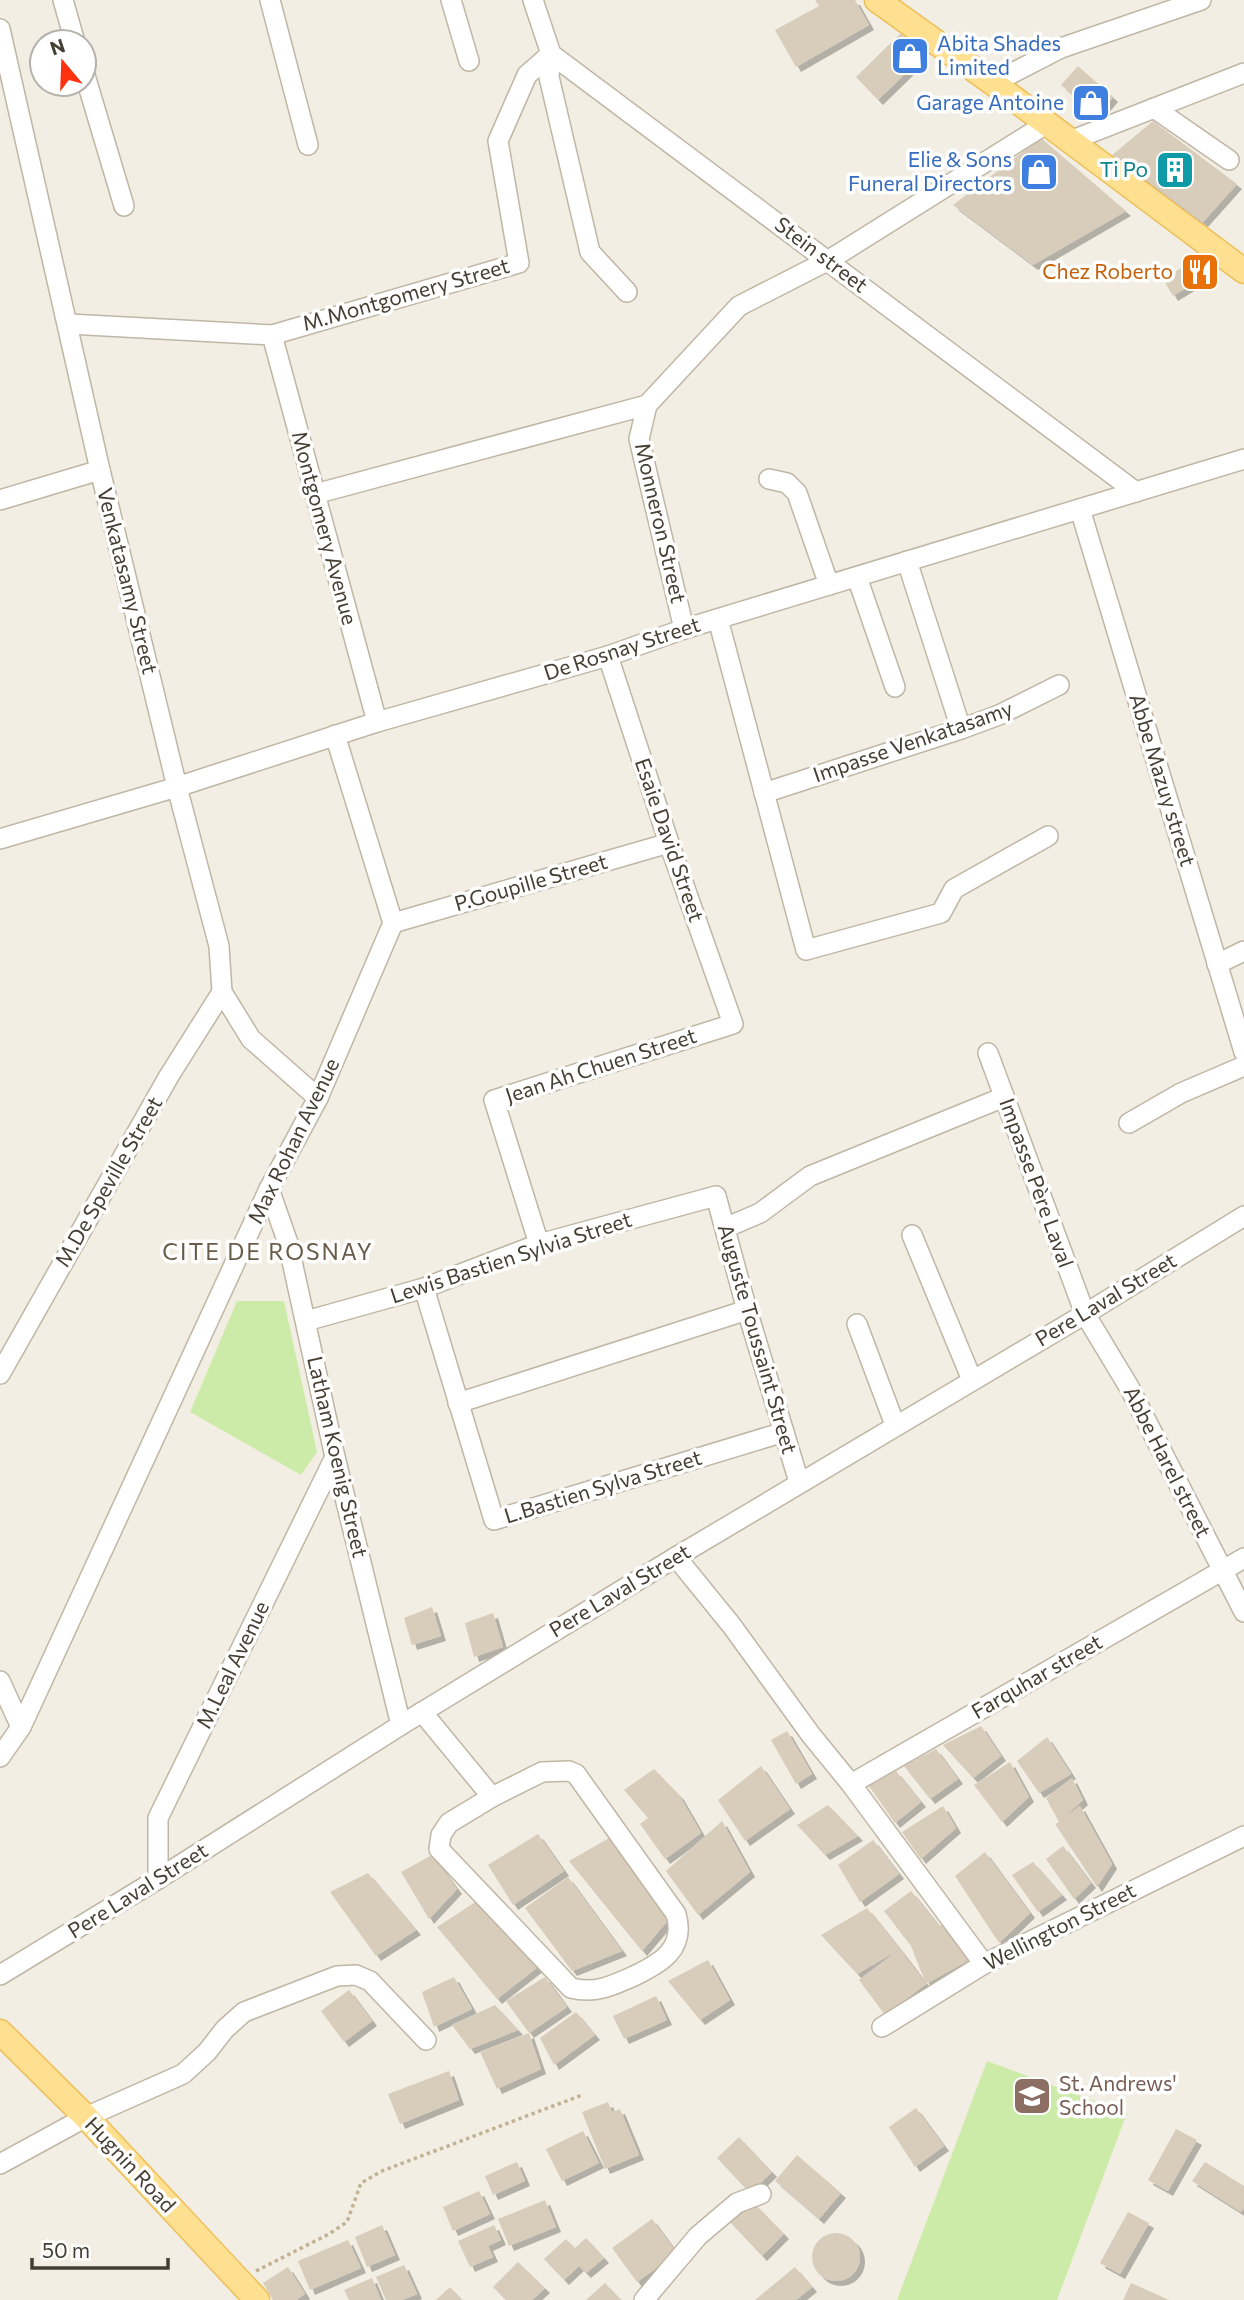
<svg xmlns="http://www.w3.org/2000/svg" width="1244" height="2300" font-family="Commissioner,sans-serif">
  <style>
    .green { fill: #cdeba8 }
    .building { fill: #d8ccbb; filter: url(#shadow) }
    .lines { fill: none; stroke-linecap: round; stroke-linejoin: round }
    .minor-casing { stroke: #bfb6a5; stroke-width: 22 }
    .major-casing { stroke: #ecbf58; stroke-width: 27 }
    .path { stroke: #c2b295; stroke-width: 3.5; stroke-dasharray: 3.5 3.5; stroke-linecap: butt }
    .minor { stroke: #fff; stroke-width: 19 }
    .major { stroke: #ffdf90; stroke-width: 24 }
    .labels { text-anchor: middle; stroke-width: 7; stroke-linejoin: round; paint-order: stroke }
    .shop-label { font-size: 21px; fill: #366cbe; stroke: #fff; text-anchor: end }
    .culture-label { font-size: 21px; fill: #0d838f; stroke: #fff; text-anchor: end }
    .street-label { font-size: 21px; fill: #453e33; stroke: #fff }
    .food-label { font-size: 21px; fill: #c56008; stroke: #fff; text-anchor: end }
    .education-label { font-size: 21px; fill: #785e54; stroke: #fff; text-anchor: start }
    .neighbourhood-label { font-size: 23px; letter-spacing: 2px; fill: #685c49; stroke: #fff }
  </style>
  <defs>
    <filter id="shadow"><feDropShadow dx="5" dy="5" stdDeviation="0" flood-color="#0004"/></filter>
  </defs>
  <rect width="100%" height="100%" fill="#f3eee3"/>
  <!-- green -->
  <g class="green">
    <path d="M237,1301H284L317,1452L301,1475L190,1412Z"/>
    <path d="M987,2061L1127,2113L1057,2300H897Z"/>
  </g>
  <!-- building -->
  <g class="building">
    <path d="M815,0H855L869,25L796,67L775,30L819,6Z"/>
    <path d="M901,33L923,56L878,100L856,77Z"/>
    <path d="M1078,66L1113,97L1097,116L1061,85Z"/>
    <path d="M1153,121L1237,184L1203,222L1112,155Z"/>
    <path d="M1041,138L1126,211L1033,265L953,205Z"/>
    <path d="M1201,256L1211,273L1173,296L1163,279Z"/>
    <path d="M432,1607L441,1636L412,1645L404,1618Z"/>
    <path d="M493,1613L503,1647L474,1657L465,1623Z"/>
    <path d="M981,1726L1001,1756L973,1778L943,1745Z"/>
    <path d="M787,1731L812,1774L796,1784L771,1740Z"/>
    <path d="M1047,1737L1071,1774L1039,1793L1017,1761Z"/>
    <path d="M936,1749L958,1779L930,1799L904,1766Z"/>
    <path d="M1010,1762L1029,1797L1002,1822L974,1785Z"/>
    <path d="M761,1766L790,1809L745,1841L718,1800Z"/>
    <path d="M654,1769L679,1795L701,1833L665,1859L640,1824L648,1818L624,1790Z"/>
    <path d="M896,1771L921,1802L895,1823L869,1786Z"/>
    <path d="M1072,1778L1083,1800L1061,1820L1080,1806L1112,1864L1097,1887L1055,1824L1059,1822L1046,1798Z"/>
    <path d="M828,1805L858,1836L825,1855L797,1825Z"/>
    <path d="M943,1806L956,1828L921,1859L902,1832Z"/>
    <path d="M722,1821L750,1872L698,1915L666,1871Z"/>
    <path d="M538,1834L564,1871L513,1905L488,1865Z"/>
    <path d="M611,1837L670,1918L642,1951L569,1861Z"/>
    <path d="M873,1840L899,1874L860,1902L838,1865Z"/>
    <path d="M1063,1846L1091,1883L1074,1899L1046,1859Z"/>
    <path d="M985,1852L1030,1913L999,1943L955,1876Z"/>
    <path d="M432,1855L457,1889L429,1919L401,1872Z"/>
    <path d="M1033,1862L1062,1895L1038,1912L1012,1875Z"/>
    <path d="M368,1873L416,1930L376,1956L330,1892Z"/>
    <path d="M568,1877L622,1951L572,1971L525,1908Z"/>
    <path d="M911,1891L939,1926L943,1924L969,1960L926,1984L911,1946L884,1911Z"/>
    <path d="M480,1899L539,1966L497,1999L437,1927Z"/>
    <path d="M867,1908L900,1949L926,1984L885,2015L859,1980L900,1949L857,1974L821,1935Z"/>
    <path d="M708,1960L730,2000L700,2020L668,1981Z"/>
    <path d="M454,1977L472,2009L434,2027L422,1992Z"/>
    <path d="M545,1977L567,2007L529,2033L506,2001Z"/>
    <path d="M349,1990L372,2021L344,2042L321,2011Z"/>
    <path d="M656,1996L667,2020L624,2039L613,2016Z"/>
    <path d="M495,2005L518,2030L470,2049L452,2025Z"/>
    <path d="M576,2012L595,2035L554,2065L540,2038Z"/>
    <path d="M529,2033L541,2069L497,2089L480,2052Z"/>
    <path d="M449,2071L459,2100L400,2124L388,2094Z"/>
    <path d="M608,2102L612,2112L620,2109L639,2155L605,2169L582,2112Z"/>
    <path d="M916,2108L944,2146L915,2167L889,2127Z"/>
    <path d="M1176,2129L1197,2140L1168,2191L1148,2180Z"/>
    <path d="M583,2131L599,2163L562,2181L546,2149Z"/>
    <path d="M739,2137L772,2172L750,2193L717,2158Z"/>
    <path d="M797,2155L841,2193L819,2219L775,2181Z"/>
    <path d="M517,2162L525,2181L493,2195L485,2176Z"/>
    <path d="M1205,2162L1244,2186V2208L1241,2212L1192,2181Z"/>
    <path d="M479,2191L490,2214L453,2231L443,2207Z"/>
    <path d="M545,2200L556,2227L509,2246L498,2219Z"/>
    <path d="M751,2200L784,2234L762,2256L729,2221Z"/>
    <path d="M1128,2212L1149,2223L1120,2274L1100,2263Z"/>
    <path d="M652,2219L677,2253L637,2282L612,2248Z"/>
    <path d="M382,2225L395,2255L367,2267L355,2237Z"/>
    <path d="M494,2225L501,2240L488,2246L493,2257L470,2267L458,2241Z"/>
    <circle cx="836" cy="2257" r="24"/>
    <path d="M586,2238L604,2258L586,2273L579,2266L564,2280L544,2259L566,2239L575,2248Z"/>
    <path d="M348,2240L361,2268L310,2290L298,2261Z"/>
    <path d="M518,2262L545,2288L532,2300H506L493,2287Z"/>
    <path d="M404,2265L417,2294L402,2300H386L376,2277Z"/>
    <path d="M288,2267L305,2294L296,2300H273L263,2283Z"/>
    <path d="M795,2267L812,2287L796,2300H755Z"/>
    <path d="M372,2278L381,2300H349L344,2290Z"/>
    <path d="M605,2283L621,2300H586Z"/>
    <path d="M1131,2283L1169,2300H1123Z"/>
    <path d="M450,2287L462,2300H436Z"/>
  </g>
  <g class="lines">
    <defs>
      <g id="minor">
        <path d="M63,0L75,42"/>
        <path d="M270,0L308,145"/>
        <path d="M451,0L469,61"/>
        <path d="M533,0L551,54L1136,492"/>
        <path d="M0,29L100,470L177,787L219,946L222,992L251,1039L318,1098"/>
        <path d="M551,54L549,77L590,252L627,292"/>
        <path d="M84,72L124,206"/>
        <path d="M993,83L1061,48L1201,0"/>
        <path d="M1154,108L1229,160"/>
        <path d="M1070,141L1244,73"/>
        <path d="M69,324L272,335L519,263L498,141L527,75L551,54"/>
        <path d="M272,335L377,722"/>
        <path d="M769,479L787,483L797,493L829,585"/>
        <path d="M315,494L647,405"/>
        <path d="M0,500L100,470"/>
        <path d="M1080,509L1244,1052"/>
        <path d="M907,561L961,729"/>
        <path d="M857,577L895,687"/>
        <path d="M718,619L806,950L941,913L954,889L1048,836"/>
        <path d="M684,629L639,439L647,405L739,306L829,260L1046,124"/>
        <path d="M764,793L961,729L999,715L1059,685"/>
        <path d="M0,839L177,787L377,722L608,656L684,629L1244,459"/>
        <path d="M393,923L669,843"/>
        <path d="M1217,964L1244,951"/>
        <path d="M988,1053L1085,1314L1129,1387L1244,1612"/>
        <path d="M1129,1123L1181,1093L1244,1066"/>
        <path d="M269,1189L288,1243L335,1457L401,1725"/>
        <path d="M725,1228L760,1213L810,1176L1004,1097"/>
        <path d="M912,1235L972,1380"/>
        <path d="M539,1244L494,1100L733,1024L669,843L608,656"/>
        <path d="M424,1288L494,1520L784,1432"/>
        <path d="M306,1321L424,1288L539,1244L716,1196L747,1310L799,1482"/>
        <path d="M857,1324L895,1425"/>
        <path d="M0,1374L169,1076L222,992"/>
        <path d="M458,1403L747,1310"/>
        <path d="M676,1557L732,1626L811,1735L851,1784L984,1964"/>
        <path d="M0,1681L21,1727"/>
        <path d="M422,1712L492,1797"/>
        <path d="M0,1757L21,1727L269,1189L318,1098L393,923L335,735"/>
        <path d="M569,1771L576,1774L676,1914C686,1949 661,1963 634,1976C612,1986 595,1994 571,1988L439,1849L441,1835L449,1823L492,1797L542,1772Z"/>
        <path d="M851,1784L1244,1558"/>
        <path d="M158,1879V1818L335,1457"/>
        <path d="M0,1975L158,1879L401,1725L676,1557L1085,1314L1244,1216"/>
        <path d="M882,2027L984,1964L1244,1836"/>
        <path d="M0,2164L86,2117L183,2074L207,2052L225,2029L244,2012L337,1976L356,1975L370,1981L426,2040"/>
        <path d="M644,2300L698,2236L737,2203L761,2194"/>
      </g>
      <g id="major">
        <path d="M877,0L993,83L1244,271"/>
        <path d="M0,2032L86,2117L257,2300"/>
      </g>
    </defs>
    <!-- minor casing -->
    <use href="#minor" class="minor-casing"/>
    <!-- major casing -->
    <use href="#major" class="major-casing"/>
    <!-- path -->
    <path class="path" d="M256,2271L329,2234L347,2222L361,2183L382,2171L582,2095"/>
    <!-- minor -->
    <use href="#minor" class="minor"/>
    <!-- major -->
    <use href="#major" class="major"/>
  </g>
  <!-- icons -->
  <defs>
    <symbol id="shop-square" viewBox="-11 -11 22 22"><rect x="-9" y="-9" width="18" height="18" rx="4" fill="#3f7fe0" stroke="#fff"/><path d="M-5-2.5h2.3a2.7 3.5 0 0 1 5.4 0H5L5.5 6h-11ZM-1.5-2.5h3a1.5 2.3 0 0 0-3 0Z" fill="#fff"/></symbol>
    <symbol id="building-square" viewBox="-11 -11 22 22"><rect x="-9" y="-9" width="18" height="18" rx="4" fill="#0f9aa8" stroke="#fff"/><path d="M-4-6H4V6H1V3H-1V6H-4ZM-2.5-4.3h1.7v1.8h-1.7ZM.8-4.3h1.7v1.8H.8ZM-2.5-1h1.7V.8h-1.7ZM.8-1h1.7V.8H.8Z" fill="#fff"/></symbol>
    <symbol id="restaurant-square" viewBox="-11 -11 22 22"><rect x="-9" y="-9" width="18" height="18" rx="4" fill="#e8710a" stroke="#fff"/><path d="M-5-6h1v4h1v-4h1v4h1v-4h1v5L-1.5 .5V6h-2V.5L-5-1ZM5-6V6H3V1.5H1.5Q1.5-4 5-6Z" fill="#fff"/></symbol>
    <symbol id="school-square" viewBox="-11 -11 22 22"><rect x="-9" y="-9" width="18" height="18" rx="4" fill="#8d6e63" stroke="#fff"/><path d="M0-5L7-2L0 1L-7-2ZM-4 1L0 2.5L4 1V4Q0 6-4 4Z" fill="#fff"/></symbol>
  </defs>
  <g fill-rule="evenodd">
    <use href="#shop-square" x="888" y="34" width="44" height="44"/>
    <use href="#shop-square" x="1069" y="81" width="44" height="44"/>
    <use href="#building-square" x="1153" y="148" width="44" height="44"/>
    <use href="#shop-square" x="1017" y="150" width="44" height="44"/>
    <use href="#restaurant-square" x="1178" y="250" width="44" height="44"/>
    <use href="#school-square" x="1010" y="2074" width="44" height="44"/>
  </g>
  <g class="labels">
    <!-- shop labels -->
    <g class="shop-label">
      <text x="937" y="51" text-anchor="start">Abita Shades<tspan x="937" dy="24">Limited</tspan></text>
      <text x="1064" y="110">Garage Antoine</text>
      <text x="1012" y="167">Elie &amp; Sons<tspan x="1012" dy="24">Funeral Directors</tspan></text>
    </g>
    <!-- culture labels -->
    <g class="culture-label">
      <text x="1148" y="177">Ti Po</text>
    </g>
    <!-- street labels -->
    <g class="street-label">
      <text transform="translate(821 255) rotate(37)" y="7">Stein street</text>
      <text transform="translate(406 295) rotate(-16)" y="7">M.Montgomery Street</text>
      <text transform="translate(660 523) rotate(77)" y="7">Monneron Street</text>
      <text transform="translate(324 528) rotate(75)" y="7">Montgomery Avenue</text>
      <text transform="translate(127 581) rotate(76)" y="7">Venkatasamy Street</text>
      <text transform="translate(622 649) rotate(-18)" y="7">De Rosnay Street</text>
      <text transform="translate(913 742) rotate(-19)" y="7">Impasse Venkatasamy</text>
      <text transform="translate(1162 780) rotate(73)" y="7">Abbe Mazuy street</text>
      <text transform="translate(669 840) rotate(71)" y="7">Esaie David Street</text>
      <text transform="translate(531 883) rotate(-16)" y="7">P.Goupille Street</text>
      <text transform="translate(601 1066) rotate(-18)" y="7">Jean Ah Chuen Street</text>
      <text transform="translate(294 1141) rotate(-64)" y="7">Max Rohan Avenue</text>
      <text transform="translate(109 1182) rotate(-60)" y="7">M.De Speville Street</text>
      <text transform="translate(1036 1183) rotate(70)" y="7">Impasse Père Laval</text>
      <text transform="translate(511 1258) rotate(-18)" y="7">Lewis Bastien Sylvia Street</text>
      <text transform="translate(1106 1300) rotate(-31)" y="7">Pere Laval Street</text>
      <text transform="translate(757 1339) rotate(74)" y="7">Auguste Toussaint Street</text>
      <text transform="translate(337 1457) rotate(77)" y="7">Latham Koenig Street</text>
      <text transform="translate(1167 1462) rotate(63)" y="7">Abbe Harel street</text>
      <text transform="translate(603 1487) rotate(-17)" y="7">L.Bastien Sylva Street</text>
      <text transform="translate(620 1591) rotate(-31)" y="7">Pere Laval Street</text>
      <text transform="translate(233 1665) rotate(-64)" y="7">M.Leal Avenue</text>
      <text transform="translate(1037 1677) rotate(-30)" y="7">Farquhar street</text>
      <text transform="translate(138 1891) rotate(-32)" y="7">Pere Laval Street</text>
      <text transform="translate(1060 1927) rotate(-27)" y="7">Wellington Street</text>
      <text transform="translate(130 2165) rotate(47)" y="7">Hugnin Road</text>
    </g>
    <!-- food labels -->
    <g class="food-label">
      <text x="1173" y="279">Chez Roberto</text>
    </g>
    <!-- education labels -->
    <g class="education-label">
      <text x="1059" y="2091">St. Andrews'<tspan x="1059" dy="24">School</tspan></text>
    </g>
    <!-- neighbourhood labels -->
    <g class="neighbourhood-label">
      <text x="268" y="1260">CITE DE ROSNAY</text>
    </g>
  </g>
  <!-- north arrow -->
  <g transform="translate(63 63) rotate(341)"><circle r="33" fill="#ffffff" stroke="#b5b2ad" stroke-width="2"/>
  <path d="M0-5L12 26L0 18L-12 26Z" fill="#ff310e"/>
  <text y="-10" font-size="19" font-weight="bold" text-anchor="middle" fill="#453e33">N</text>
  </g>
  <!-- scale -->
  <path d="M32 2258v10h136v-10" fill="none" stroke="#453e33" stroke-width="3.5"/>
  <text x="42" y="2258" font-size="21" fill="#453e33" stroke="#ffffff" stroke-width="5" paint-order="stroke">50 m</text>
</svg>
